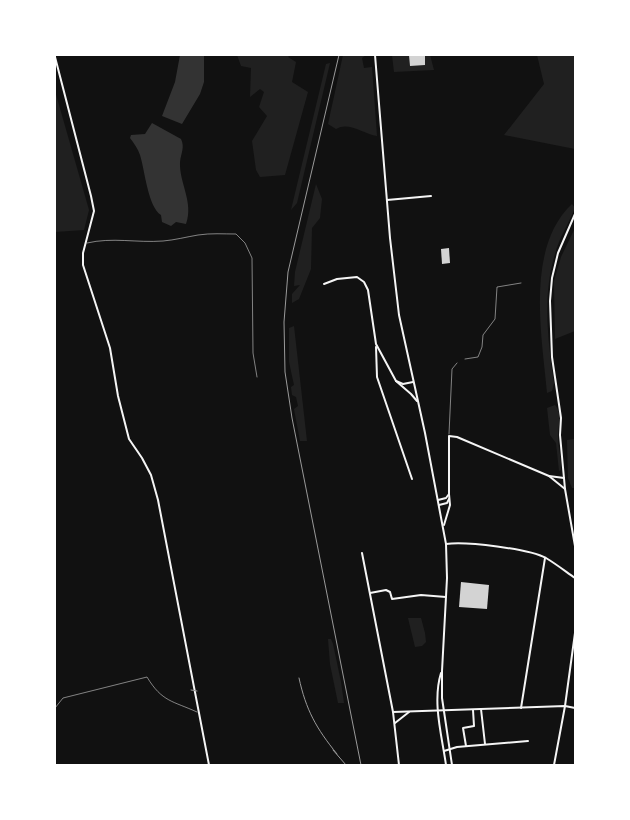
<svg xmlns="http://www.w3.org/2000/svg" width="630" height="820" font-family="'Varela Round',sans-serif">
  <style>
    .green { fill: #202020 }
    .water { fill: #333 }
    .building { fill: #d3d3d3 }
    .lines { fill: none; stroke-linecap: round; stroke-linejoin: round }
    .service { stroke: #f5f5f5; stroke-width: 0.5 }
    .minor { stroke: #f5f5f5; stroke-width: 2 }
    .tertiary { stroke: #f5f5f5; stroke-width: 2 }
    .rail { stroke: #9a9a9a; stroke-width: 1 }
  </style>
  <rect width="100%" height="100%" fill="#111"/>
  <!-- green -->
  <g class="green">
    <path d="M237,55H290L288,57L296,62L292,82L308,92L285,175L260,177L256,170L252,141L267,116L259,107L264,92L260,89L250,97L251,68L241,66Z"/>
    <path d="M343,55H366L362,58L364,68L372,67L377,136C364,134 348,121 336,129L328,124Z"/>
    <path d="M392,55H430L434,70L394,72Z"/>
    <path d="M537,55H575V149L504,135L544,84Z"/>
    <path d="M330,63L297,203L291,210L326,64Z"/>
    <path d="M55,91L89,210L84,230L55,232Z"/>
    <path d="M316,184L322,199L320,218L312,228L311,269L299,299L292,303V294L300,285L294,286L295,272Z"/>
    <path d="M572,204L575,208C569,223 559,238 555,254C542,296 548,341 554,383L552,391L547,393C542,336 525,248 572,204Z"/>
    <path d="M574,230L575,231V331L555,339L554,281L561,257Z"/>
    <path d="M294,326L307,441H300L294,409L298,406L296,397L292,395L291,387L294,385L289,362V328Z"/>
    <path d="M555,405C563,414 558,426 558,437C558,448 562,459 561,470L559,471L556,443L550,435L547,408Z"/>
    <path d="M575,439V488H572L568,478L567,440Z"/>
    <path d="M408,618H421L425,633L426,642L422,646L415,647Z"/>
    <path d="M328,639H331L333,644L341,682L344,703H338L330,664Z"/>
  </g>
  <!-- water -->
  <g class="water">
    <path d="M180,55H204V82L200,94L182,124L162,116L175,82Z"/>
    <path d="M152,123L181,139C185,147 181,153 180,162C179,183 194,202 186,224L176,222L171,226L162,222L161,215C148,207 145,171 140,155C138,149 134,143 130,138L131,135L145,134Z"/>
  </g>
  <!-- building -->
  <g class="building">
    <path d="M409,55H425V65L410,66Z"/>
    <path d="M449,248L450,263L442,264L441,249Z"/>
    <path d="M461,582L489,585L487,609L459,607Z"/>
  </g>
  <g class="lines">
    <!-- service -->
    <g class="service">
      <path d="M87,243C112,237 137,243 163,241C175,240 186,237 198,235C211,233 223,234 236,234L245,243L252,258L253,353L257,377"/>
      <path d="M465,359L478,357L482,347L483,335L495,319L497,287L521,283"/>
      <path d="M449,434L452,369L457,363"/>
      <path d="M55,708L63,698L147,677C162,702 173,701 197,712"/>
    </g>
    <!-- minor -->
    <g class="minor">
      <path d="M55,57L91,196L94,211L83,253V265L110,348L118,396L129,439L142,458L151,475L158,500L209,765"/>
      <path d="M387,200L431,196"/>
      <path d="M575,214L558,253L552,278L550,301L552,357L561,418L560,435L565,489L575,546"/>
      <path d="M324,284L337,279L357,277L364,282L368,290L376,344L396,381L403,384L413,382"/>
      <path d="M376,347L377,377L412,479"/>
      <path d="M549,476L564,478"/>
      <path d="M449,494V436L457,437L549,476L565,489"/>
      <path d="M438,500L446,498L449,494"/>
      <path d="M439,505L447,503L449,499"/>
      <path d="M446,544C466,541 529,549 546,558C556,564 565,571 575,578"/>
      <path d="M362,553L393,712L399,765"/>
      <path d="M370,593L386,590L390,592L392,599L421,595L446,597"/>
      <path d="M521,708L545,558"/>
      <path d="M481,709L485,744"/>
      <path d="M393,712L565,706L575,708"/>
      <path d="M395,723L409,712"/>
      <path d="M466,746L463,728L474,726L473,710"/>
      <path d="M444,751L457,747L528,741"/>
      <path d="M554,765L565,706L575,633"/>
    </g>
    <!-- tertiary -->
    <g class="tertiary">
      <path d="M375,55L390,238L399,315L425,433L446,544L447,578L442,671V698L452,765"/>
      <path d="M396,381L411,394L417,401"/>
      <path d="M444,525L450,505L449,494"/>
      <path d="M441,673C432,702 442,736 446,765"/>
    </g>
    <!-- rail -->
    <g class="rail">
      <path d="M339,55L288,272L284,322L285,372L292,418L361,765"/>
      <path d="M299,678C306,710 316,728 337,754"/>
      <path d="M191,690L197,691"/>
      <path d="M333,750L346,765"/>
    </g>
  </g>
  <!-- border -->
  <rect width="630" height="820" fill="none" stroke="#ffffff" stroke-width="112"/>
</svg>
